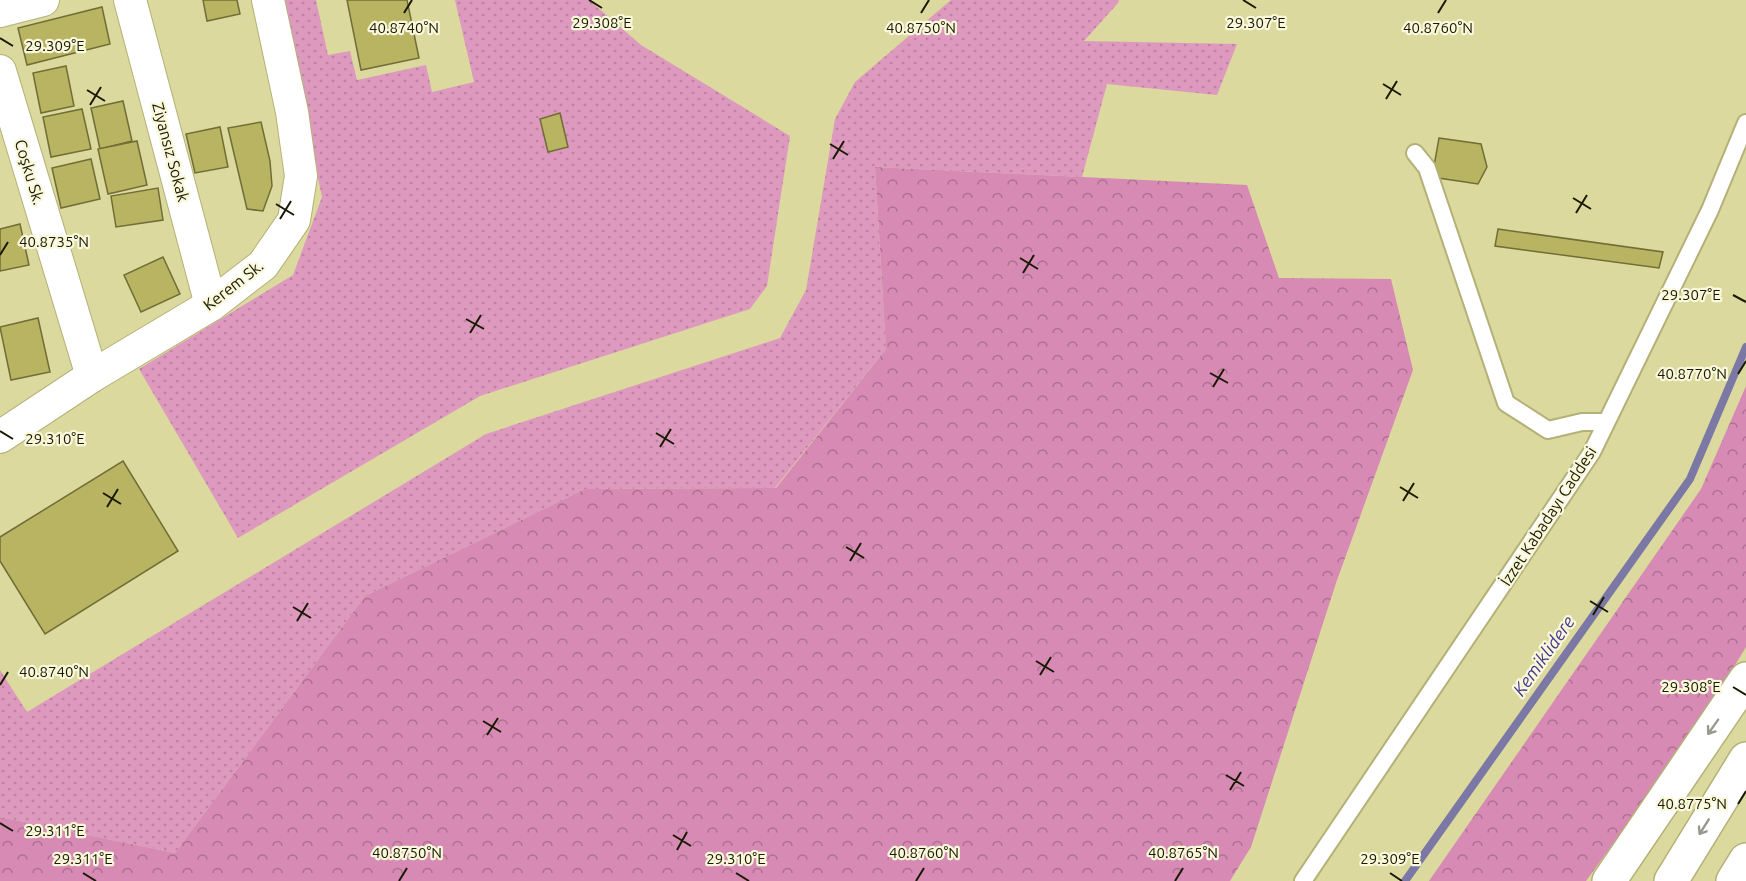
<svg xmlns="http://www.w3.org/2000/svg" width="1746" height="881" font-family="Ubuntu,sans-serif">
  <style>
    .grass { fill: url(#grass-dots) }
    .forest { fill: url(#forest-crowns) }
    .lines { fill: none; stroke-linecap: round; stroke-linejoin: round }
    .stream { stroke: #7b78a5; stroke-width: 8 }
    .building { fill: #b8b462; stroke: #706d36; stroke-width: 1.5 }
    .service-casing { stroke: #b4b178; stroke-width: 20 }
    .minor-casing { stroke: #b4b178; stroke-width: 34 }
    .motorway-casing { stroke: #b4b178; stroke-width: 36 }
    .service { stroke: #fff; stroke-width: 16 }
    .minor { stroke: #fff; stroke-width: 32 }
    .motorway { stroke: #fff; stroke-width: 33 }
    .oneway { stroke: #98988e }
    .ticks { fill: none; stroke: #1a1903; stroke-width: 2 }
    .labels { text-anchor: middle; stroke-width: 4.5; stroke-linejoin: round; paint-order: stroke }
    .street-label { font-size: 16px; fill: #1a1903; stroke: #f9f8db }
    .water-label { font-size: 18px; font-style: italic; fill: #45378c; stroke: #f9f8db }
    .ticks-label { font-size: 15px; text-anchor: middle; fill: #1a1903; stroke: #f9f8db; stroke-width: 4.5; stroke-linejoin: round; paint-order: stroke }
  </style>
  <defs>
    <pattern id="grass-dots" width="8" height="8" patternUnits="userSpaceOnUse" patternTransform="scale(1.5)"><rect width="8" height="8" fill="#de99be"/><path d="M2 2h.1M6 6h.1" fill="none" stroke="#be83a2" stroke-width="1.8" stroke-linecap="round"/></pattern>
    <pattern id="forest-crowns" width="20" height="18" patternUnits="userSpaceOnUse" patternTransform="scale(1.5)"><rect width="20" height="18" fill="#d68ab4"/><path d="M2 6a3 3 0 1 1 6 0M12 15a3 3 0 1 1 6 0" fill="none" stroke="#ad7090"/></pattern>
  </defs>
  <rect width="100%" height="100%" fill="#dbd99e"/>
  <!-- grass -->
  <g class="grass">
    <path d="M281,0H316L328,55L350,51L357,80L426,65L432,92L474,82L455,0H589L641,45L790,136L767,286L750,309L480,396L238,538L139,369L293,275L322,197Z"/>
    <path d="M951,0H1119L1118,3L1084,41L1237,44L1217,95L1107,84L1082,177L875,167L886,349L775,488L585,489L365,596L175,853L0,817V670L27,712L486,434L780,338L806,290L835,119L855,82Z"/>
  </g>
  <!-- forest -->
  <g class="forest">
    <path d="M875,167L1247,185L1279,278L1391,279L1413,370L1336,583L1251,847L1230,881H0V817L175,853L365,596L585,489L776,488L886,349Z"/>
    <path d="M1746,386V647L1698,726L1586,881H1429L1701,489Z"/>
  </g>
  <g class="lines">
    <!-- stream -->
    <path class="stream" d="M1405,881L1690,479L1746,347"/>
  </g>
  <!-- building -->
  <g class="building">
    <path d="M203,0H237L240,14L207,21Z"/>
    <path d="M347,0H407L419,58L361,70Z"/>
    <path d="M102,7L110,44L27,65L18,28Z"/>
    <path d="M66,66L74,106L41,113L33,73Z"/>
    <path d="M123,101L132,141L100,149L91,108Z"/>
    <path d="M82,109L91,149L51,157L43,117Z"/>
    <path d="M560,113L568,147L548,152L540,119Z"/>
    <path d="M261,122L270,161L272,186L263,211L247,209L228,128Z"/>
    <path d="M220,127L228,167L195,173L186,134Z"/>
    <path d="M1439,138L1481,144L1487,167L1478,184L1432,177Z"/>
    <path d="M137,141L147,185L108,194L98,149Z"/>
    <path d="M91,159L100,199L61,208L52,168Z"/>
    <path d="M158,188L163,220L116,227L111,196Z"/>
    <path d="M20,224L29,265L0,271V229Z"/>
    <path d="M1498,229L1663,252L1659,268L1495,246Z"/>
    <path d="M163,257L180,294L141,312L124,275Z"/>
    <path d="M38,318L50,372L11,380L0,327Z"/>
    <path d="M123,461L178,551L45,634L0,561V537Z"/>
  </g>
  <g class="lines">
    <defs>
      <g id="service">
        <path d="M1415,153L1427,168L1506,403L1548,430L1582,422H1606"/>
        <path d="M1303,881L1592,452L1710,210L1746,123"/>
      </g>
      <g id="minor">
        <path d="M130,0L211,305"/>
        <path d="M0,11L43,0"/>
        <path d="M0,71L92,376"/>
        <path d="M0,437L92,376L211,305L263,265L294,220L301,176L292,112L268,0"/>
      </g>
      <g id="motorway">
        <path d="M1609,881L1746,679"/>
        <path d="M1671,881L1746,759"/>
        <path d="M1733,881L1746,860"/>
      </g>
    </defs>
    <!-- service casing -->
    <use href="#service" class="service-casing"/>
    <!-- minor casing -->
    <use href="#minor" class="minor-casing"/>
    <!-- motorway casing -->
    <use href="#motorway" class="motorway-casing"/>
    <!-- service -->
    <use href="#service" class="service"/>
    <!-- minor -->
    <use href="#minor" class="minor"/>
    <!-- motorway -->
    <use href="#motorway" class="motorway"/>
  </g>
  <!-- one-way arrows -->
  <defs><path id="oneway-shaft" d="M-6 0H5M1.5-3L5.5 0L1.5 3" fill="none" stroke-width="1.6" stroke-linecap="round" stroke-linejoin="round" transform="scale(1.5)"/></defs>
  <g class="oneway">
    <use href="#oneway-shaft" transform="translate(1713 727) rotate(125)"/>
    <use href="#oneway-shaft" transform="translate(1704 827) rotate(122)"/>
  </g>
  <!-- ticks -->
  <path class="ticks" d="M589,0L602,8M1243,0L1256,8M404,13L412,0M921,13L929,0M1438,13L1446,0M0,38L13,46M1383,84L1401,95M87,90L105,101M1386,99L1397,81M90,105L101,87M830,144L848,155M833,159L844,141M1573,198L1591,209M276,204L294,215M1576,213L1587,195M280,219L291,201M0,255L8,242M1020,258L1038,269M1023,273L1034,255M1733,295L1746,302M466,319L484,329M470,333L481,315M1210,373L1228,383M1738,374L1746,361M1213,387L1224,369M0,431L13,439M656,433L674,444M660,447L671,429M1400,487L1418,498M103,493L121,504M1403,501L1414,483M107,507L118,489M846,547L864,558M850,561L861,543M1590,601L1608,612M293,607L311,618M1593,615L1604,597M297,621L308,603M1036,661L1054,672M1040,675L1051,657M0,685L8,672M1733,687L1746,695M483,721L501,732M487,735L498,718M1226,775L1244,786M1230,790L1241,772M1738,804L1746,791M0,823L13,831M673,835L691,846M677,850L687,832M83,873L96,881M736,873L749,881M1390,873L1402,881M399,881L407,868M916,881L924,868M1175,881L1183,868"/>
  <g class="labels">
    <!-- street labels -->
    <g class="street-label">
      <text transform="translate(171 152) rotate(75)" y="6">Ziyansız Sokak</text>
      <text transform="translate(30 172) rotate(73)" y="6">Coşku Sk.</text>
      <text transform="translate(233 285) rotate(-38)" y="6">Kerem Sk.</text>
      <text transform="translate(1548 516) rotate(-57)" y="6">İzzet Kabadayı Caddesi</text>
    </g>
    <!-- water labels -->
    <g class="water-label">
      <text transform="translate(1544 656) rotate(-55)" y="6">Kemiklidere</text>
    </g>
  </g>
  <g class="ticks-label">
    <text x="602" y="28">29.308°E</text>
    <text x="1256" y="28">29.307°E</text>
    <text x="404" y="33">40.8740°N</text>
    <text x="921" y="33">40.8750°N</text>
    <text x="1438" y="33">40.8760°N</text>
    <text x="55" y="51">29.309°E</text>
    <text x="54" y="247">40.8735°N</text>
    <text x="1691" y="300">29.307°E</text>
    <text x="1692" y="379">40.8770°N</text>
    <text x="55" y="444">29.310°E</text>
    <text x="54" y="677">40.8740°N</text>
    <text x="1691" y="692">29.308°E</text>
    <text x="1692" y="809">40.8775°N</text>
    <text x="55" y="836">29.311°E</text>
    <text x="407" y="858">40.8750°N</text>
    <text x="924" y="858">40.8760°N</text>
    <text x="1183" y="858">40.8765°N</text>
    <text x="83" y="864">29.311°E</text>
    <text x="736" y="864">29.310°E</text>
    <text x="1390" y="864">29.309°E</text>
  </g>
</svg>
